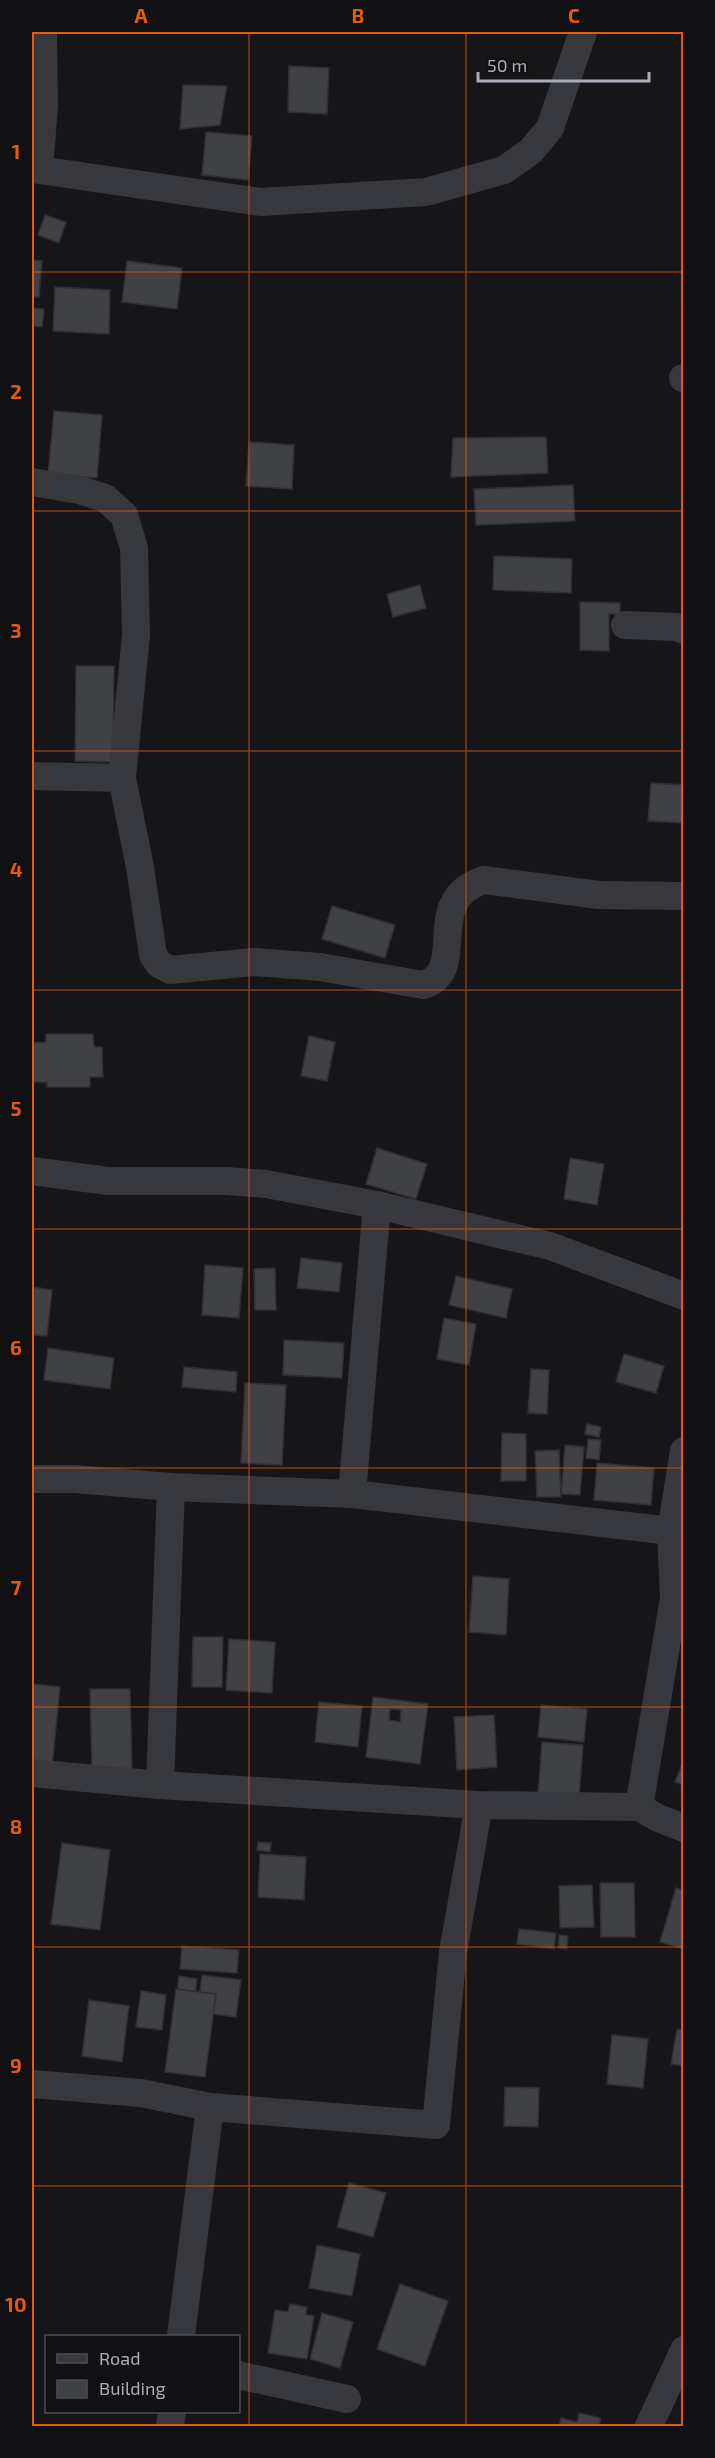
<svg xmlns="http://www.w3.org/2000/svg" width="715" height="2458" font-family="'Exo 2',sans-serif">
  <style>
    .building { fill: #404145; stroke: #303034; stroke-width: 1.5; fill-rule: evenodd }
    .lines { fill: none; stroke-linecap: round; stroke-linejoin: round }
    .minor { stroke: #37383d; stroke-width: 28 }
    .grid { fill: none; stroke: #e8590c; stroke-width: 1.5; stroke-opacity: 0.55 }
    .neatline { fill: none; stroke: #e8590c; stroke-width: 2 }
    .grid-label { font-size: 20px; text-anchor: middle; font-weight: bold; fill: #e8590c }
  </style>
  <rect width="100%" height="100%" fill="#161618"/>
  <!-- building -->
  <g class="building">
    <path d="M289,66L329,68L327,114L288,112Z"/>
    <path d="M183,85L227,86L220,125L180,129Z"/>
    <path d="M206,132L252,136L248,180L202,175Z"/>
    <path d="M45,215L66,222L59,243L38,235Z"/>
    <path d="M32,260L42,261L39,297H32Z"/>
    <path d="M127,261L182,268L177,309L122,302Z"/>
    <path d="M55,287L110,290L109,334L53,331Z"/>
    <path d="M32,308L44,309L42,327L32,326Z"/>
    <path d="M54,411L102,415L97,478L48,474Z"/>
    <path d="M546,437L548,473L451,477L453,438Z"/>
    <path d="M249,442L294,445L292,489L246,486Z"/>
    <path d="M573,485L575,521L476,525L474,489Z"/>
    <path d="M494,556L572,559L571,593L493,590Z"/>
    <path d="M420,585L426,608L393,617L387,594Z"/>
    <path d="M580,602L620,603V614H609V651L580,650Z"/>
    <path d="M76,666H114L113,762L75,761Z"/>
    <path d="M651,783L684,785V823L648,821Z"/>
    <path d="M332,906L395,925L385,958L322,939Z"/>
    <path d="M46,1034H93L94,1047H102L103,1077H90V1087H47V1082H32V1043L46,1042Z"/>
    <path d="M309,1036L335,1042L327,1081L301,1076Z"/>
    <path d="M377,1148L427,1164L416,1199L366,1184Z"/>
    <path d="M570,1158L604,1164L597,1205L564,1199Z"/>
    <path d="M301,1258L342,1263L339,1292L297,1288Z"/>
    <path d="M205,1265L243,1268L239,1318L202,1315Z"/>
    <path d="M275,1268L276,1310H255L254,1269Z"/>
    <path d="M456,1276L512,1289L506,1318L449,1305Z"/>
    <path d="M32,1287L52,1290L47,1336L32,1335Z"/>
    <path d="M444,1318L476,1324L469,1365L437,1359Z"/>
    <path d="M284,1340L344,1343L342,1378L283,1375Z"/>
    <path d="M48,1348L114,1358L110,1389L44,1380Z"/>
    <path d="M624,1354L664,1366L656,1393L616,1382Z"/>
    <path d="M184,1367L237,1372L236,1392L182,1387Z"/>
    <path d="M531,1369L549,1370L547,1414L528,1413Z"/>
    <path d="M245,1383L286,1385L282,1465L241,1463Z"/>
    <path d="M587,1424L601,1427L599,1437L585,1434Z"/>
    <path d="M502,1433L526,1434V1481H501Z"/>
    <path d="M588,1439L601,1440L599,1460L586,1458Z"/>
    <path d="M565,1445L584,1447L580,1495L561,1494Z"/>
    <path d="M559,1450L561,1497H537L535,1451Z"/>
    <path d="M597,1463L654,1468L651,1505L594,1500Z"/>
    <path d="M473,1576L509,1579L506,1635L469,1632Z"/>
    <path d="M193,1637H223L222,1687H192Z"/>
    <path d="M229,1639L275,1642L272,1693L226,1690Z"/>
    <path d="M32,1684L60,1687L52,1767L32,1765Z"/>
    <path d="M90,1689H130L132,1772L92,1773Z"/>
    <path d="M373,1697L428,1704L420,1764L366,1757ZM390,1709L401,1710L400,1722L389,1720Z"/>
    <path d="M319,1702L362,1706L358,1747L315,1742Z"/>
    <path d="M541,1705L587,1709L584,1742L538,1737Z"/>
    <path d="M494,1715L497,1767L457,1770L454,1717Z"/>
    <path d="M542,1742L583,1745L579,1798L538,1795Z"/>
    <path d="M684,1760V1785L675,1782Z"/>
    <path d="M258,1842L271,1843L270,1852L257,1850Z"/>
    <path d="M62,1843L110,1850L100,1930L51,1924Z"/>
    <path d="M260,1854L306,1857L304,1900L258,1897Z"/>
    <path d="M600,1883H634L635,1937H601Z"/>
    <path d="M592,1885L594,1927L560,1928L559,1886Z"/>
    <path d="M676,1888L684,1891V1949L660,1942Z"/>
    <path d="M519,1929L556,1933L554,1949L517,1944Z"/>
    <path d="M559,1935L568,1936L567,1949L558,1948Z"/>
    <path d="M182,1946L239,1950L237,1973L180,1969Z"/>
    <path d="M202,1975L241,1980L236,2017L197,2012Z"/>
    <path d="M179,1976L197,1979L194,2004L176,2002Z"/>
    <path d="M176,1989L216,1994L205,2077L165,2072Z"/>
    <path d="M141,1991L166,1995L162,2030L136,2027Z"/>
    <path d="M89,2000L129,2006L122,2062L82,2056Z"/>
    <path d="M677,2029L684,2030V2066L671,2064Z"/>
    <path d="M612,2035L648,2039L643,2088L607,2084Z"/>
    <path d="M505,2087L539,2088L538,2127L504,2126Z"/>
    <path d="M349,2183L386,2193L373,2237L337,2227Z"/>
    <path d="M317,2245L360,2254L352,2296L309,2288Z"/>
    <path d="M400,2284L448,2301L425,2366L377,2349Z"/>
    <path d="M290,2304L307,2307L306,2315L314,2316L307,2359L268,2353L275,2310L288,2312Z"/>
    <path d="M322,2313L353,2322L340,2368L310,2359Z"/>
    <path d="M579,2413L601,2418L599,2426H559L561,2418L577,2422Z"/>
  </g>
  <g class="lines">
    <!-- minor -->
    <g class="minor">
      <path d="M32,169L261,202L426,192L504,170L531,151L550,128L583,32"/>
      <path d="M39,169L44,106L43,32"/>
      <path d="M683,378H684"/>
      <path d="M32,482L79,490L105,498L124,515L134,548L136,635L122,778L140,867L153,955L159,964L170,970L254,962L320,967L423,985C471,971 420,900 484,880L599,895L684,896"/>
      <path d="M625,625L676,627L684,630"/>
      <path d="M32,776L122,778"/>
      <path d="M32,1171L108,1181H227L266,1184L377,1205L550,1246L684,1296"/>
      <path d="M32,1479H75L171,1487L352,1494L671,1531"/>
      <path d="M352,1494L377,1205"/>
      <path d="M32,1773L160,1785L479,1805L639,1807L658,1818L684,1828"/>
      <path d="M160,1785L171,1487"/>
      <path d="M639,1807L674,1598L671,1531L684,1451"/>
      <path d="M32,2084L141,2093L210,2107L436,2125L453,1952L479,1805"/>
      <path d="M181,2336L210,2107"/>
      <path d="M238,2375L347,2399"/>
      <path d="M170,2426L172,2412"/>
      <path d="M649,2426L684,2350"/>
    </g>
  </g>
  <!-- grid -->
  <path class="grid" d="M249,32V2426M466,32V2426M32,272H684M32,511H684M32,751H684M32,990H684M32,1229H684M32,1468H684M32,1707H684M32,1947H684M32,2186H684"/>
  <!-- border -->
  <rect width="715" height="2458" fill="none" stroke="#111113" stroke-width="66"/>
  <!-- legend -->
  <rect x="45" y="2335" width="195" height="78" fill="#111113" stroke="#4d4f55" stroke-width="1.5"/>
  <rect x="57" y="2354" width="30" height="9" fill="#37383d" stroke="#4d4f55" stroke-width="1.5"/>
  <text x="99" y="2365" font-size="18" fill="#a8adb8">Road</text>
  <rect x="57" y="2380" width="30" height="18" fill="#404145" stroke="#4d4f55" stroke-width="1.5"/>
  <text x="99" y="2395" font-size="18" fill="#a8adb8">Building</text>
  <!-- scale -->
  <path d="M478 72v9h171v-9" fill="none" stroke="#a8adb8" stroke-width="3"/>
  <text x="487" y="72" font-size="18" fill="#a8adb8" stroke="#111113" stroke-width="4.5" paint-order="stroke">50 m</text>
  <rect x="33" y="33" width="649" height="2392" class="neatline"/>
  <g class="grid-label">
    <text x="141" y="23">A</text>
    <text x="358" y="23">B</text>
    <text x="574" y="23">C</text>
    <text x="16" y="159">1</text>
    <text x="16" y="399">2</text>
    <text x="16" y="638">3</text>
    <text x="16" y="877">4</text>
    <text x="16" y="1116">5</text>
    <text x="16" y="1355">6</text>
    <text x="16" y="1595">7</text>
    <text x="16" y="1834">8</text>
    <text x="16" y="2073">9</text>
    <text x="16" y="2312">10</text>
  </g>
</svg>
